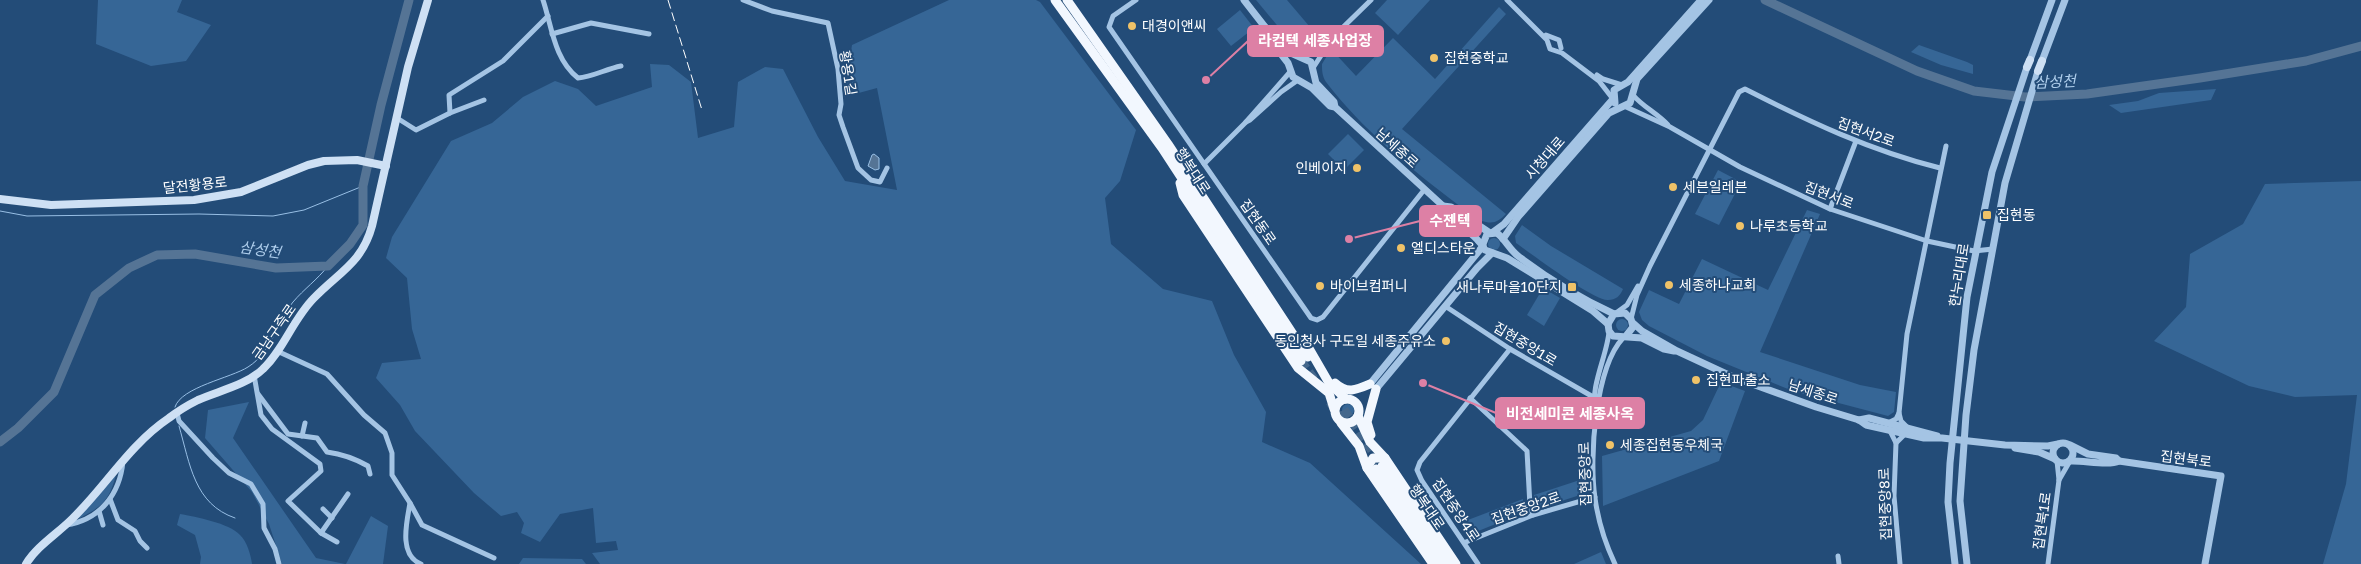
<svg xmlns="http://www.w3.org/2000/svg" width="2361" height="564" font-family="'Golos Text','Noto Sans KR',sans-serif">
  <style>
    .green { fill: #366696 }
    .water { fill: #557495; stroke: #98bfe5 }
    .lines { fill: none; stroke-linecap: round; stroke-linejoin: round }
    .stream { stroke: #98bfe5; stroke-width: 1 }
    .river { stroke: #557495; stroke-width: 9 }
    .trunk-tunnel { stroke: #44678c; stroke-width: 9; stroke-dasharray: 9 4.5; stroke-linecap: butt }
    .minor { stroke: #a4c4e4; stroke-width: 5 }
    .tertiary { stroke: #a4c4e4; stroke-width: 7 }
    .secondary { stroke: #cee0f4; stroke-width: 8 }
    .trunk { stroke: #f2f7fe; stroke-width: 9 }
    .rail { stroke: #fff; stroke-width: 1; stroke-dasharray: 9 4; stroke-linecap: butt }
    .poi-dot { fill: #efc268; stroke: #234c78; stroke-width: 2 }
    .labels { text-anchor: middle; stroke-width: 4; stroke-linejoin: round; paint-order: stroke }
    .poi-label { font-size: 14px; fill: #fff; stroke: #234c78; text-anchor: start }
    .street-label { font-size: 14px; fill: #fff; stroke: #234c78 }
    .water-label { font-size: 15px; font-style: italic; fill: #afceec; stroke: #234c78 }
    .leader { fill: none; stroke: #dd80a5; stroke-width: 2 }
    .callout-dot { fill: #dd80a5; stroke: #234c78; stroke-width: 2 }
    .callout { fill: #dd80a5; stroke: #dd80a5; stroke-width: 2 }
    .callout-label { font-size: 15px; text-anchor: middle; font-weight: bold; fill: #fff }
  </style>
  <rect width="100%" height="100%" fill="#234c78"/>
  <!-- green -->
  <g class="green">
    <path d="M98,0H182L177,12L211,25L186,61L151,66L96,44Z"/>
    <path d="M949,0H1036L1040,2L1136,130L1120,181L1105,198L1111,244L1163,289L1212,301L1234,355L1266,412L1262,442L1310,463L1421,564H600L592,553L618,550L616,541L596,543L593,508L560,514L540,542L521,533L524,523L517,512L501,516L474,493L415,431L400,405L376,378L382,363L421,359L412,329L407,278L386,258L392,237L451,141L492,123L523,97L555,81L578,89L596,106L652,87L650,64L669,65L691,82L698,138L734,127L738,82L765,67L783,69L818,137L845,181L897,190L877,88L844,97L852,45Z"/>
    <path d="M1256,0H1287L1321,40L1314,48L1300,49L1291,42Z"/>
    <path d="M1387,0H1430L1398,35L1375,13Z"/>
    <path d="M1499,7L1506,14L1402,129L1506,214C1500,220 1495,224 1486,222C1475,220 1466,210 1457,204C1411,169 1361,128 1326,82C1322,76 1322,70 1322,64L1331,49L1356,76L1393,38L1435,79Z"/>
    <path d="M1240,10L1254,28L1231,46L1217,29Z"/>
    <path d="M1919,45L1967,62L1973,65V74L1941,65L1911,52Z"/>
    <path d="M2216,89L2211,100L2121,113L2109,105L2138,101L2159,93Z"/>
    <path d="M1348,134L1364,150L1344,170L1328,154Z"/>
    <path d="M1718,170L1741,182L1719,225L1695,214Z"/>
    <path d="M2361,181V564H2323L2346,484L2357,395L2295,397L2249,386L2154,341L2186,307L2190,254L2243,224L2265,184Z"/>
    <path d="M1807,210L1820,214L1760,352L1860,385L1896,392L1894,412L1888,416L1793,391L1707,356L1649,326L1642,320L1639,312L1649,290L1679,304L1702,259L1768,290Z"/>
    <path d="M1522,225L1551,246L1623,289C1620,296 1616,300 1608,300C1594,301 1530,253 1516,243L1515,236Z"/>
    <circle cx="1494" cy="244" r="6"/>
    <path d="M1543,288L1560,298L1544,326L1527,315Z"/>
    <circle cx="1622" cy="325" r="6"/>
    <path d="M1721,382L1745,391L1719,461L1603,506L1602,456L1691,431L1703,420Z"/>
    <path d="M249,402L233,438L316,558L345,564H282L269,524L252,492L205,438L208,410Z"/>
    <circle cx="1348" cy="410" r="6"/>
    <path d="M117,471C110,499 104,506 78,519Z"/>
    <path d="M1586,478L1587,488L1583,494L1540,508L1535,505L1534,495Z"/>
    <path d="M1523,499L1524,509L1520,514L1471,534L1466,532L1460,523Z"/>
    <path d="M180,514C196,517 229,523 240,535C247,541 251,556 252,564H200L201,557L195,535L177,525Z"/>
    <path d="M371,516L388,526L383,564H346Z"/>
    <path d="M1601,552L1606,564H1574Z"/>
    <path d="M523,558L582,559L586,564H519Z"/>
  </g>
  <!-- water -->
  <path class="water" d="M874,154L879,158V169L875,170L868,166L872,155Z"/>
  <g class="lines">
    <!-- stream -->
    <g class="stream">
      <path d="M0,211L27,216L199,214L273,216L304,210L363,186"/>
      <path d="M175,407C181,387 231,378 248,367C272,352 276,323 293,302C304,289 317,280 328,266"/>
      <path d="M179,426C190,464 194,504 235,518"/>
    </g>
    <!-- river -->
    <g class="river">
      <path d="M1765,0L1917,71L1974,91L2025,97L2087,94L2200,78L2306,61L2361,46"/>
      <path d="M0,442L18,428L54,392L95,295L129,268L157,255L195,254L276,268L328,266L350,244L363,225V186L381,105L409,0"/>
    </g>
    <!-- trunk-tunnel -->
    <g class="trunk-tunnel">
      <path d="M1301,361L1314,379"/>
      <path d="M1329,387L1380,463"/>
      <path d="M1330,402L1348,429"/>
    </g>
    <!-- minor -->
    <g class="minor">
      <path d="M543,0C552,27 554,59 578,78C592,77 606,69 621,66"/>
      <path d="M743,0L772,11L828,23L838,69L841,104L839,115L843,127L858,168L871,180L880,182L887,168"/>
      <path d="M1136,0L1113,16L1109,27L1311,318L1317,320L1323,317L1424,190"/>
      <path d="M1507,0L1547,40L1550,49L1562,53L1599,81L1613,99"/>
      <path d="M552,34L591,23L649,34"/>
      <path d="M1546,35L1559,40L1561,48"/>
      <path d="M1333,37L1371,0"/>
      <path d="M1303,58L1333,37L1313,68"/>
      <path d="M1290,72L1246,122L1250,120L1281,92L1298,80"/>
      <path d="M1597,75L1603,79L1622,85"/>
      <path d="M1633,95C1643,107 1657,113 1668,125"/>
      <path d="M1624,106L1670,127L1740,167L1830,209L1927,241L1974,251L1993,249"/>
      <path d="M450,113L484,100"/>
      <path d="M397,118L416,130L450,113L449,95L503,61L548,16"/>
      <path d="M1204,164L1246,122"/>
      <path d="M1830,209L1856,141"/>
      <path d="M1445,306L1510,349L1595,398"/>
      <path d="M1616,313L1627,305L1638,286"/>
      <path d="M1631,319L1637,295L1650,266L1739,92L1745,89C1808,121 1871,151 1940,168"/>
      <path d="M277,351L327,374L364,415L385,433L392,453V475L410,503C407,521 398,555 421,564"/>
      <path d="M254,375L261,415L272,429L320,464L321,471L288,501L321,533L337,542"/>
      <path d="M258,394L288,434L317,438L327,452C342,454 354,458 368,466L370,474"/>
      <path d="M1470,398L1527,451L1530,506L1533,515"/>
      <path d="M1596,409C1589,389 1608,353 1609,331"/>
      <path d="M177,413L179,421L213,458L229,473L251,484L263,504L264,528L275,549L279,564"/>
      <path d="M1899,413L1907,334L1946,146"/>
      <path d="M1888,423L1896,419L1899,413L1901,421L1907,427"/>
      <path d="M1890,431L1896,443L1904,435"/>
      <path d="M302,436L305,423"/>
      <path d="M1896,443L1894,496L1900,564"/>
      <path d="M2059,480L2070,461"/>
      <path d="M110,499L118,520L135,531L140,541L147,548"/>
      <path d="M410,503L422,525L494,558"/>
      <path d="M323,509L332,518"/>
      <path d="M99,511L103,525"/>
      <path d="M66,525C100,520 120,494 123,461"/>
      <path d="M321,533L348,494"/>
      <path d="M1466,542L1533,515L1595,497"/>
      <path d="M1838,556L1839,564"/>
      <path d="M1478,564L1422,481L1417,470L1420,462L1510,349"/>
      <path d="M1615,564C1605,543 1598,520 1595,498C1589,458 1595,368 1623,338"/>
      <path d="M2048,564L2059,480L2057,461"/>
    </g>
    <!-- tertiary -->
    <g class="tertiary">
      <path d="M1244,0L1265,27"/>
      <path d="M2030,60L2052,0"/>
      <path d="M2042,61L2065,0"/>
      <path d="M1615,103L1614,90L1628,82L1701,0"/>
      <path d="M1335,107L1334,102L1316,83L1311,62L1293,54L1265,27L1267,36L1288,63L1293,77L1312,88L1330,106L1335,107L1443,206C1452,225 1475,231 1485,250L1507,258L1593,311L1608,324"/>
      <path d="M1443,206L1451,207L1490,233"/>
      <path d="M1493,232L1504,224L1613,99"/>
      <path d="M1503,239L1518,217L1609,113L1630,103L1637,79L1709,0"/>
      <path d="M1483,244L1487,234L1497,233C1505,239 1509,249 1518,256C1547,278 1580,298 1614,314"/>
      <path d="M1633,323L1642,331L1677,351L1733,377L1816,407L1859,420L1866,425L1924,438H1942L2005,445L2048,446L2058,444"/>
      <path d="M1626,336L1633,327L1631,319L1625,313L1614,314L1608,324L1609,331L1613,336L1642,338L1664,349L1674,351"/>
      <path d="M1370,384L1483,246"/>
      <path d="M1376,389L1477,268L1492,253"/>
      <path d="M1859,420L1869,418L1937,436"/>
      <circle cx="2063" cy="453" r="10"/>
      <path d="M2015,448L2039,452L2055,459"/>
      <path d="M2070,461C2083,460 2108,466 2119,461L2116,458L2088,454L2070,445"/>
      <path d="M2119,461L2221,476L2205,564"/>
      <path d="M1955,564L1948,502L1950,463L1967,297L1992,172L2027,67"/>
      <path d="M1967,564L1960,501L1966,415L1974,350L2005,183L2038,71"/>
    </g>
    <!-- secondary -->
    <g class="secondary">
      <path d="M2027,67L2030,60"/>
      <path d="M2038,71L2042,61"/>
      <path d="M0,199L51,205L194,200L241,192L308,165L324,161L357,160L386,166"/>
      <path d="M26,564C37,546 57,534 72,519C106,486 129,445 169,418C178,411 188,405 198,400C218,391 247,385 263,369C284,349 293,319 314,298C339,272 362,263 372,226L408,67L428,0"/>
    </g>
    <!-- trunk -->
    <g class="trunk">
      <path d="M1055,0L1162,148L1301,361"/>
      <path d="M1067,0L1168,144L1308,357"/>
      <path d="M1180,183L1183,195L1298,368L1329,393L1334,409"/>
      <path d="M1307,345L1329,383L1346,399"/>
      <path d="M1335,383C1347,394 1356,390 1370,384"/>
      <circle cx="1347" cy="411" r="12"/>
      <path d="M1358,416L1370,442L1385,458L1456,564"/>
      <path d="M1341,423L1359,446L1367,468L1433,564"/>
      <path d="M1371,435L1367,422L1376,389"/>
      <path d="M1382,466L1448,564"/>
      <path d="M1367,468L1373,458H1385"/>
      <path d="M1376,469L1440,564"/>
    </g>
    <!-- rail -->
    <path class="rail" d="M668,0L702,110"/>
  </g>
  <!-- markers -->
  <g class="poi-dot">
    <circle cx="1132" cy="26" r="5"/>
    <circle cx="1434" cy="58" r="5"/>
    <circle cx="1357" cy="168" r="5"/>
    <circle cx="1673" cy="187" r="5"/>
    <rect x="1982" y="210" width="10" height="10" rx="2.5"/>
    <circle cx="1740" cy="226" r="5"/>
    <circle cx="1401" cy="248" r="5"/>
    <circle cx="1669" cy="285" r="5"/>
    <circle cx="1320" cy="286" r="5"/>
    <rect x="1567" y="282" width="10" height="10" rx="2.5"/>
    <circle cx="1446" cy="341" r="5"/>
    <circle cx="1696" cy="380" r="5"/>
    <circle cx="1610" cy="445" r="5"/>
  </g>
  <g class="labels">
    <!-- poi labels -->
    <g class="poi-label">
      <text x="1142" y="31">대경이앤씨</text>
      <text x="1444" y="63">집현중학교</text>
      <text x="1347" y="173" text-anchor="end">인베이지</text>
      <text x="1683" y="192">세븐일레븐</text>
      <text x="1997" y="220">집현동</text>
      <text x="1750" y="231">나루초등학교</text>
      <text x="1411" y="253">엘디스타운</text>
      <text x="1679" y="290">세종하나교회</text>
      <text x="1330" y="291">바이브컴퍼니</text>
      <text x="1562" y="292" text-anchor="end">새나루마을10단지</text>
      <text x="1436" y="346" text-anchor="end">동인청사 구도일 세종주유소</text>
      <text x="1706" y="385">집현파출소</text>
      <text x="1620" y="450">세종집현동우체국</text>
    </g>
    <!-- street labels -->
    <g class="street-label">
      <text transform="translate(848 73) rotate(81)" y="5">황용1길</text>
      <text transform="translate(1866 132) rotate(20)" y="5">집현서2로</text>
      <text transform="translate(1397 148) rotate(42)" y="5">남세종로</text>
      <text transform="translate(1545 158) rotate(-49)" y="5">시청대로</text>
      <text transform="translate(1193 171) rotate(57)" y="5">행복대로</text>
      <text transform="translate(195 185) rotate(-6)" y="5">달전황용로</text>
      <text transform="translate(1829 195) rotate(21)" y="5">집현서로</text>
      <text transform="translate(1258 222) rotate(55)" y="5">집현동로</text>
      <text transform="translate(1959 275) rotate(-81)" y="5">한누리대로</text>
      <text transform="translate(274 332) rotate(-55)" y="5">금남구즉로</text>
      <text transform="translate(1525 344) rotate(31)" y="5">집현중앙1로</text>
      <text transform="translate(1813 392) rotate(18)" y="5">남세종로</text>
      <text transform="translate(2186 459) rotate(7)" y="5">집현북로</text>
      <text transform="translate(1585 474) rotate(-92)" y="5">집현중앙로</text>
      <text transform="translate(1885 504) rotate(-92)" y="5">집현중앙8로</text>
      <text transform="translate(1427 507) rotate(56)" y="5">행복대로</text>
      <text transform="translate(1526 508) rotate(-19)" y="5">집현중앙2로</text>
      <text transform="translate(1456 510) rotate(56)" y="5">집현중앙4로</text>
      <text transform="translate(2042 521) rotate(-82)" y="5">집현북1로</text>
    </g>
    <!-- water labels -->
    <g class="water-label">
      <text transform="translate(2055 82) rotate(-3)" y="5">삼성천</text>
      <text transform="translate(260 250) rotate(8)" y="5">삼성천</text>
    </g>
  </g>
  <!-- callouts -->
  <path class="leader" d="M1206 80L1248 41M1349 239L1420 221M1423 383L1496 413"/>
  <g class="callout-dot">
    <circle cx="1206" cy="80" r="5"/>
    <circle cx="1349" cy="239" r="5"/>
    <circle cx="1423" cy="383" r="5"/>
  </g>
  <g class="callout">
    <rect x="1248" y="26" width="135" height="30" rx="5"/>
    <rect x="1420" y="206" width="61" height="30" rx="5"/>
    <rect x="1496" y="398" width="148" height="30" rx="5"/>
  </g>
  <g class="callout-label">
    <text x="1315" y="46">라컴텍 세종사업장</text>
    <text x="1450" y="226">수젠텍</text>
    <text x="1570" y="419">비전세미콘 세종사옥</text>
  </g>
</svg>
